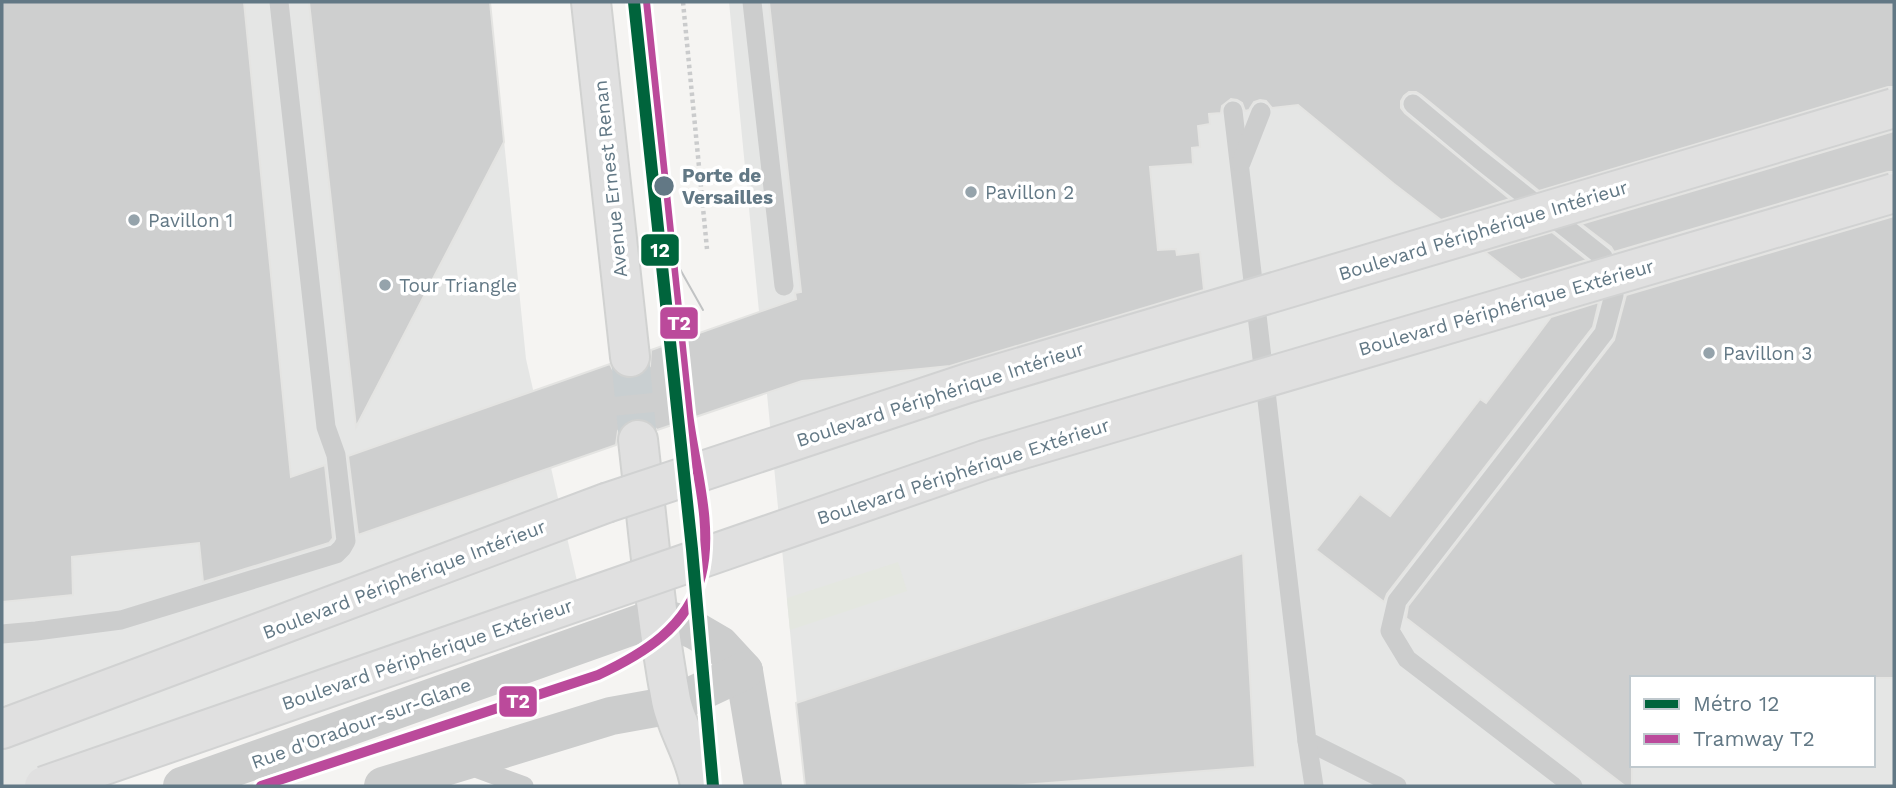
<svg xmlns="http://www.w3.org/2000/svg" width="1896" height="788" font-family="'Work Sans',sans-serif">
  <style>
    .built { fill: #e5e6e5; fill-rule: evenodd }
    .green { fill: #e4e7e0 }
    .building { fill: #cecfcf; stroke: #e4e4e2; stroke-width: 2 }
    .lines { fill: none; stroke-linecap: round; stroke-linejoin: round }
    .primary-tunnel { stroke: #c9cfd1; stroke-width: 38; stroke-dasharray: 38 19; stroke-linecap: butt }
    .primary-casing { stroke: #d1d2d1; stroke-width: 42 }
    .trunk-casing { stroke: #d1d2d2; stroke-width: 42 }
    .path { stroke: #cacbcc; stroke-width: 4.5; stroke-dasharray: 3.5 3.5; stroke-linecap: butt }
    .service { stroke: #cccdcd; stroke-width: 19 }
    .tertiary { stroke: #cccdcd; stroke-width: 38 }
    .primary { stroke: #e0e0e0; stroke-width: 38 }
    .trunk { stroke: #e0e0e0; stroke-width: 38 }
    .tram { stroke: #c1c3c4; stroke-width: 2 }
    .trunk-bridge-casing { stroke: #d1d2d2; stroke-width: 42; stroke-linecap: butt }
    .trunk-bridge { stroke: #e0e0e0; stroke-width: 38 }
    .tram-1-casing { stroke: #fff; stroke-width: 16 }
    .tram-1 { stroke: #bb4a9b; stroke-width: 10 }
    .metro-1-casing { stroke: #fff; stroke-width: 18 }
    .metro-1 { stroke: #00643c; stroke-width: 12 }
    .stop-dot { fill: #627885; stroke: #fff; stroke-width: 2.5 }
    .poi-dot { fill: #95a3ab; stroke: #fff; stroke-width: 2.5 }
    .labels { text-anchor: middle; stroke-width: 7; stroke-linejoin: round; paint-order: stroke }
    .stop-label { font-size: 19px; font-weight: bold; fill: #627885; stroke: #fff; text-anchor: start }
    .street-label { font-size: 19px; fill: #627885; stroke: #fff }
    .poi-label { font-size: 19px; fill: #627885; stroke: #fff; text-anchor: start }
    .line-badge { stroke: #fff; stroke-width: 2.5 }
    .badge-label { font-size: 19px; text-anchor: middle; font-weight: bold; fill: #fff }
  </style>
  <rect width="100%" height="100%" fill="#f5f4f2"/>
  <!-- built -->
  <g class="built">
    <path d="M2,2H490L526,359L583,607L91,786H2Z"/>
    <path d="M729,2H1894V786H805ZM1632,678H1873V765H1632Z"/>
  </g>
  <!-- green -->
  <path class="green" d="M898,562L907,591L790,630L787,598Z"/>
  <!-- building -->
  <g class="building">
    <path d="M2,2H244L291,477L325,465L333,538L329,543L203,582L199,543L72,557L73,595L2,602Z"/>
    <path d="M309,2H490L504,142L356,427Z"/>
    <path d="M769,2H1894V87H1888L1539,191L1421,95L1416,92H1409L1404,96L1401,101V108L1405,113L1510,199L1441,220L1394,184L1298,105L1272,108L1266,101L1260,100L1254,102L1249,110L1245,111L1242,103L1237,100L1231,99L1222,106L1221,113L1209,114L1210,124L1198,126L1200,147L1192,148L1193,164L1150,167L1158,250L1176,249L1177,255L1200,252L1204,290L950,366L802,381L657,430L647,420L635,418L626,422L618,431L616,445L358,535L348,456L610,364L613,370L621,377L633,379L643,374L650,366L651,350L796,299L795,293L801,292Z"/>
    <path d="M1894,131V172H1888L1614,252L1611,247L1581,224Z"/>
    <path d="M1894,216V678H1632V786H1625L1406,618L1408,606L1614,340L1626,295Z"/>
    <path d="M1552,232L1587,260L1521,280L1485,252Z"/>
    <path d="M1599,302L1593,327L1387,594L1384,602L1316,550L1360,494L1390,516L1480,399L1486,403L1551,317Z"/>
    <path d="M1243,553L1255,767L1009,786H805L796,703Z"/>
  </g>
  <g class="lines">
    <!-- primary-tunnel -->
    <path class="primary-tunnel" d="M630,357L638,440"/>
    <defs>
      <g id="primary">
        <path d="M591,2L630,357"/>
        <path d="M638,440C648,527 655,614 671,700C677,730 696,755 700,786"/>
      </g>
      <path id="trunk" d="M2,729L606,503"/>
    </defs>
    <!-- primary casing -->
    <use href="#primary" class="primary-casing"/>
    <!-- trunk casing -->
    <use href="#trunk" class="trunk-casing"/>
    <!-- path -->
    <path class="path" d="M683,2L707,249"/>
    <!-- service -->
    <g class="service">
      <path d="M752,2L784,286"/>
      <path d="M1413,104L1479,159L1603,257L1614,295L1604,333L1397,601L1390,631L1407,659L1573,786"/>
      <path d="M1233,111L1307,741L1397,786"/>
      <path d="M1241,163L1261,112"/>
      <path d="M2,634L36,631L121,620L336,554L342,548L346,541L336,455L326,427L279,2"/>
      <path d="M1307,741L1314,786"/>
      <path d="M465,764L524,786"/>
    </g>
    <!-- tertiary -->
    <g class="tertiary">
      <path d="M182,786L658,617L677,622L696,631L720,645L744,671L763,786"/>
      <path d="M383,786L611,716L672,705L744,671"/>
    </g>
    <!-- primary -->
    <use href="#primary" class="primary"/>
    <!-- trunk -->
    <use href="#trunk" class="trunk"/>
    <!-- tram -->
    <path class="tram" d="M672,255L703,310"/>
    <defs>
      <g id="trunk-bridge">
        <path d="M606,503L968,383L1894,108"/>
        <path d="M44,786L985,460L1894,193"/>
      </g>
    </defs>
    <!-- trunk-bridge casing -->
    <use href="#trunk-bridge" class="trunk-bridge-casing"/>
    <!-- trunk-bridge -->
    <use href="#trunk-bridge" class="trunk-bridge"/>
    <defs>
      <path id="tram-1" d="M261,786L598,675C643,654 688,627 701,576C714,525 694,464 688,413C674,276 659,139 645,2"/>
    </defs>
    <!-- tram-1 casing -->
    <use href="#tram-1" class="tram-1-casing"/>
    <!-- tram-1 -->
    <use href="#tram-1" class="tram-1"/>
    <defs>
      <path id="metro-1" d="M634,2L692,549L713,786"/>
    </defs>
    <!-- metro-1 casing -->
    <use href="#metro-1" class="metro-1-casing"/>
    <!-- metro-1 -->
    <use href="#metro-1" class="metro-1"/>
  </g>
  <!-- markers -->
  <circle class="stop-dot" cx="664" cy="186" r="11"/>
  <g class="poi-dot">
    <circle cx="971" cy="192" r="7"/>
    <circle cx="134" cy="220" r="7"/>
    <circle cx="385" cy="285" r="7"/>
    <circle cx="1709" cy="353" r="7"/>
  </g>
  <g class="labels">
    <!-- stop labels -->
    <g class="stop-label">
      <text x="682" y="182">Porte de<tspan x="682" dy="22">Versailles</tspan></text>
    </g>
    <!-- street labels -->
    <g class="street-label">
      <text transform="translate(610 179) rotate(-96)" y="7">Avenue Ernest Renan</text>
      <text transform="translate(1483 230) rotate(-17)" y="7">Boulevard Périphérique Intérieur</text>
      <text transform="translate(1506 307) rotate(-16)" y="7">Boulevard Périphérique Extérieur</text>
      <text transform="translate(940 394) rotate(-18)" y="7">Boulevard Périphérique Intérieur</text>
      <text transform="translate(963 471) rotate(-18)" y="7">Boulevard Périphérique Extérieur</text>
      <text transform="translate(404 579) rotate(-21)" y="7">Boulevard Périphérique Intérieur</text>
      <text transform="translate(427 654) rotate(-19)" y="7">Boulevard Périphérique Extérieur</text>
      <text transform="translate(361 723) rotate(-20)" y="7">Rue d'Oradour-sur-Glane</text>
    </g>
    <!-- poi labels -->
    <g class="poi-label">
      <text x="985" y="199">Pavillon 2</text>
      <text x="148" y="227">Pavillon 1</text>
      <text x="399" y="292">Tour Triangle</text>
      <text x="1723" y="360">Pavillon 3</text>
    </g>
  </g>
  <g class="line-badge">
    <rect x="640" y="233" width="40" height="34" rx="7" fill="#00643c"/>
    <rect x="659" y="306" width="40" height="34" rx="7" fill="#bb4a9b"/>
    <rect x="498" y="685" width="40" height="33" rx="7" fill="#bb4a9b"/>
  </g>
  <g class="badge-label">
    <text x="660" y="257">12</text>
    <text x="679" y="330">T2</text>
    <text x="518" y="708">T2</text>
  </g>
  <!-- border -->
  <rect width="1896" height="788" fill="none" stroke="#627885" stroke-width="7"/>
  <!-- legend -->
  <rect x="1630" y="676" width="245" height="91" fill="#ffffff" stroke="#c0c9ce" stroke-width="2"/>
  <rect x="1644" y="699" width="35" height="10" fill="#00643c" stroke="#c0c9ce" stroke-width="2"/>
  <text x="1693" y="711" font-size="21" fill="#627885">Métro 12</text>
  <rect x="1644" y="734" width="35" height="10" fill="#bb4a9b" stroke="#c0c9ce" stroke-width="2"/>
  <text x="1693" y="746" font-size="21" fill="#627885">Tramway T2</text>
</svg>
